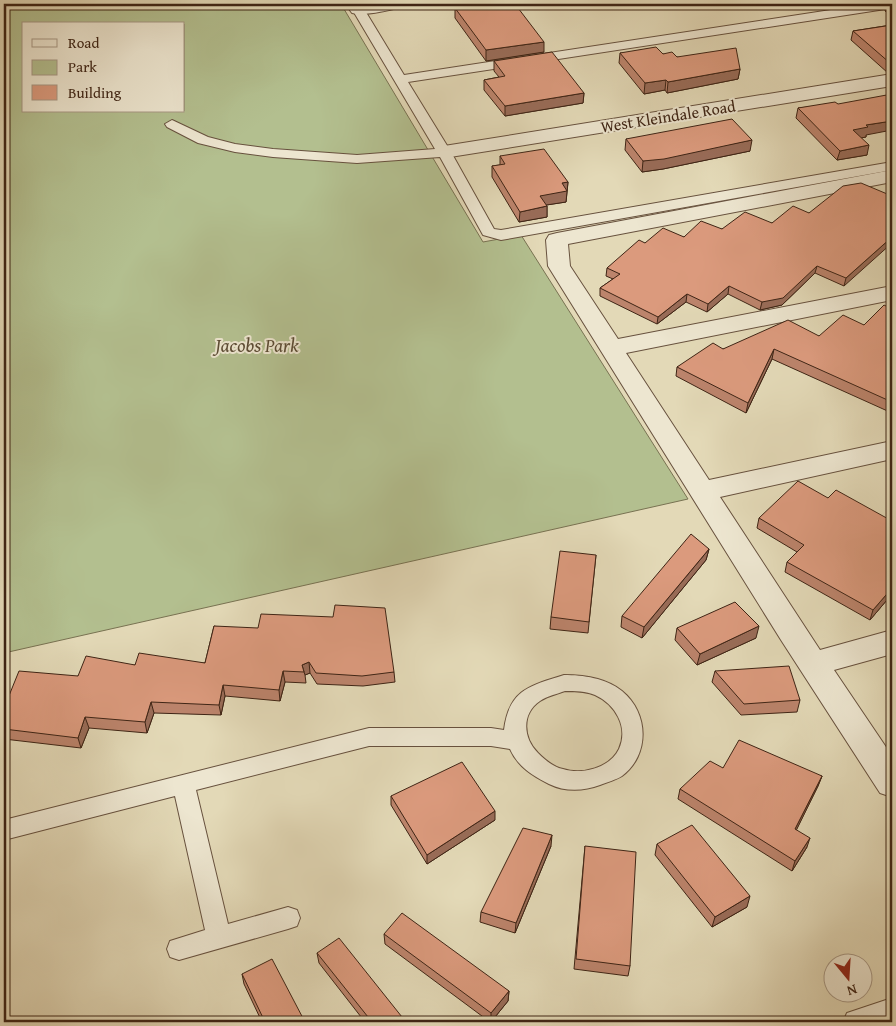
<svg xmlns="http://www.w3.org/2000/svg" width="896" height="1026" font-family="'Gentium Book Plus',serif">
  <style>
    .green { fill: #b3bf8f; stroke: #787252; fill-rule: evenodd }
    .lines { fill: none; stroke-linecap: round; stroke-linejoin: round }
    .lane-casing { stroke: #67513e; stroke-width: 2 }
    .street-casing { stroke: #67513e; stroke-width: 2 }
    .lane { fill: #ede6d0; fill-rule: evenodd }
    .street { fill: #ede6d0; fill-rule: evenodd }
    .wall { fill: #bc846c; stroke: #3e2415 }
    .shaded-wall { fill: #996c58; stroke: #3e2415 }
    .building { fill: #db9a7d; stroke: #3e2415 }
    .labels { text-anchor: middle; stroke-width: 4; stroke-linejoin: round; paint-order: stroke }
    .far-street-label { font-size: 16px; fill: #3e2415; stroke: #ede6d0 }
    .park-label { font-size: 19px; font-style: italic; fill: #5b4b34; stroke: #ede6d0 }
  </style>
  <rect width="100%" height="100%" fill="#e3d9b7"/>
  <filter id="stains"><feTurbulence type="fractalNoise" baseFrequency=".004" numOctaves="4"/><feColorMatrix values="0 0 0 0 .2 0 0 0 0 .09 0 0 0 0 .02 0 0 0 .5 -.17"/></filter>
  <radialGradient id="worn" r=".72"><stop offset=".6" stop-color="#630" stop-opacity="0"/><stop offset="1" stop-color="#630" stop-opacity=".3"/></radialGradient>
  <!-- green -->
  <path class="green" d="M4,4H341L483,242L521,235L688,499L4,653ZM24,24H184V111H24Z"/>
  <g class="lines">
    <defs>
      <g id="lane">
        <path d="M349,4H361L404,75L870,4H892V8L408,82L451,152L494,229L501,230L892,162V170L501,240L483,235L440,157L357,163L273,157L235,152L198,143L167,127L165,124L172,120L208,137L235,144L273,149L357,155L435,149Z"/>
        <path d="M564,675C583,675 606,678 622,691C649,713 650,755 622,776C616,780 607,782 600,785C584,791 565,792 549,784C533,776 518,767 510,749L491,746H369L196,790L228,924L288,907L297,910L300,918L297,926L288,929L179,960L170,957L167,949L170,941L205,930L175,796L4,840V820L369,728H491L504,730C509,690 529,686 564,675ZM565,691C575,691 586,691 595,695C615,704 629,727 619,749C610,768 582,775 563,769C553,767 545,760 538,753C523,738 521,714 540,701C547,696 557,694 565,691Z"/>
        <path d="M892,998V1022H843L847,1013Z"/>
      </g>
      <g id="street">
        <path d="M358,4H401L398,8C385,11 365,16 352,13L349,9L352,5Z"/>
        <path d="M892,74V86L444,158L437,156L434,152L437,148L444,146Z"/>
        <path d="M892,170V182L568,244L570,266L618,339L892,286V300L626,353L709,480L892,441V459L720,497L820,650L892,630V654L834,670L892,756V797L880,793L781,640L548,266L546,240L549,235L557,233Z"/>
      </g>
    </defs>
    <!-- lane casing -->
    <use href="#lane" class="lane-casing"/>
    <!-- street casing -->
    <use href="#street" class="street-casing"/>
    <!-- lane -->
    <use href="#lane" class="lane"/>
    <!-- street -->
    <use href="#street" class="street"/>
  </g>
  <!-- wall -->
  <g class="wall">
    <path d="M886,4H892V73H888L851,40L853,31L891,25L887,21L889,14L885,11Z"/>
    <path d="M455,8L544,52L486,61L455,18Z"/>
    <path d="M620,53L663,54L677,57L740,69L738,79L667,93L665,90L644,94L619,63Z"/>
    <path d="M494,61L584,93L583,103L505,116L484,90V80L499,77L494,71Z"/>
    <path d="M838,104L866,135V137L861,138L867,155L837,160L796,118L798,108Z"/>
    <path d="M626,139L750,151L663,169L642,172L625,150Z"/>
    <path d="M500,156L568,182L566,202L546,205L547,206V217L519,222L492,177V166L500,165Z"/>
    <path d="M892,196L844,286L815,273L782,305L760,310L728,294L707,312L686,302L657,324L600,296V288L613,279L606,276L607,268L645,243L684,237L722,229L772,223L809,213Z"/>
    <path d="M892,309V413L772,359L746,413L676,376L677,367L723,349L819,336L864,325Z"/>
    <path d="M828,498L892,521V594L870,620L785,572L787,562L797,552L757,528L759,518Z"/>
    <path d="M709,549L706,560L642,638L621,627L622,616Z"/>
    <path d="M596,555L588,633L550,629L551,617Z"/>
    <path d="M214,626L394,672L395,682L363,686L317,684L310,673L305,675L306,683L285,682L280,701L225,696L221,715L154,713L147,733L89,728L81,748L4,739V708L78,676L135,665L205,663Z"/>
    <path d="M677,628L756,638L697,665L675,640Z"/>
    <path d="M715,671L800,700L797,712L741,715L712,682Z"/>
    <path d="M723,768L822,776L818,786L796,830L807,847L792,871L678,799L680,789Z"/>
    <path d="M391,796L495,820L427,864L391,805Z"/>
    <path d="M657,844L747,907L712,927L655,855Z"/>
    <path d="M551,846L515,933L480,922L481,912Z"/>
    <path d="M585,846L630,966L628,976L574,969Z"/>
    <path d="M384,934L509,991L508,1001L491,1022H490L385,944Z"/>
    <path d="M317,953L406,1022H365L319,963Z"/>
    <path d="M242,974L305,1022H262L244,984Z"/>
  </g>
  <!-- shaded-wall -->
  <g class="shaded-wall">
    <path d="M544,42V52L486,61V50Z"/>
    <path d="M740,69L738,79L667,93L668,82Z"/>
    <path d="M666,80L665,90L644,94L645,83Z"/>
    <path d="M584,93L583,103L505,116V106Z"/>
    <path d="M892,121V130L866,135V137L851,140L853,130L866,125Z"/>
    <path d="M752,140L750,151L663,169L642,172L643,161Z"/>
    <path d="M869,145L867,155L837,160L840,151Z"/>
    <path d="M568,182L566,202L540,206V196L562,183Z"/>
    <path d="M547,206V217L519,222L520,212Z"/>
    <path d="M892,237V243L844,286L846,278Z"/>
    <path d="M817,266L815,273L782,305L760,310L762,302Z"/>
    <path d="M729,286L728,294L707,312L708,304Z"/>
    <path d="M687,294L686,302L657,324L658,317Z"/>
    <path d="M774,349L772,359L746,413L748,403Z"/>
    <path d="M709,549L706,560L642,638L644,627Z"/>
    <path d="M892,588V594L870,620L873,610Z"/>
    <path d="M759,626L756,638L697,665L700,654Z"/>
    <path d="M309,662L310,673L305,675L302,665Z"/>
    <path d="M283,671L285,682L280,701L279,690Z"/>
    <path d="M223,685L225,696L221,715L219,705Z"/>
    <path d="M151,702L154,713L147,733L145,722Z"/>
    <path d="M85,717L89,728L81,748L78,738Z"/>
    <path d="M822,776L818,786L792,839L795,829Z"/>
    <path d="M495,811V820L427,864V855Z"/>
    <path d="M552,835L551,846L515,933L516,923Z"/>
    <path d="M810,838L807,847L792,871L795,861Z"/>
    <path d="M750,896L747,907L712,927L715,917Z"/>
    <path d="M509,991L508,1001L491,1022V1013Z"/>
  </g>
  <!-- building -->
  <g class="building">
    <path d="M487,4H515L544,42L486,50L455,8Z"/>
    <path d="M892,25V63H890L853,31Z"/>
    <path d="M656,47L663,54L672,52L677,57L736,48L740,69L668,82L666,80L645,83L620,53Z"/>
    <path d="M552,52L584,93L505,106L484,80L505,76L494,61Z"/>
    <path d="M892,94V121L866,125L868,127L853,130L869,145L840,151L798,108L835,102L838,104Z"/>
    <path d="M732,119L752,140L664,159L643,161L626,139Z"/>
    <path d="M544,149L568,182L562,183L567,191L540,196L547,206L520,212L492,166L505,164L500,156Z"/>
    <path d="M861,183L892,196V237L846,278L817,266L783,298L762,302L729,286L708,304L687,294L658,317L600,288L620,274L607,268L639,240L645,243L663,228L684,237L701,221L722,229L745,212L772,223L793,206L809,213L843,186Z"/>
    <path d="M884,305L892,309V402L774,349L748,403L677,367L713,343L723,349L788,320L819,336L843,315L864,325Z"/>
    <path d="M798,481L828,498L836,490L892,521V588L873,610L787,562L804,545L759,518Z"/>
    <path d="M691,534L709,549L644,627L622,616Z"/>
    <path d="M560,551L596,555L589,622L551,617Z"/>
    <path d="M735,602L759,626L700,654L677,628Z"/>
    <path d="M335,605L385,608L394,672L362,676L316,673L309,662L302,665L304,672L283,671L279,690L223,685L219,705L151,702L145,722L85,717L78,738L4,729V708L19,671L78,676L86,656L135,665L139,653L205,663L214,626L258,628L261,614L333,617Z"/>
    <path d="M789,666L800,700L744,704L715,671Z"/>
    <path d="M739,740L822,776L795,829L810,838L795,861L680,789L710,761L723,768Z"/>
    <path d="M462,762L495,811L427,855L391,796Z"/>
    <path d="M692,825L750,896L715,917L657,844Z"/>
    <path d="M523,828L552,835L516,923L481,912Z"/>
    <path d="M585,846L636,852L630,966L576,959Z"/>
    <path d="M402,913L509,991L491,1013L384,934Z"/>
    <path d="M339,938L406,1022H372L317,953Z"/>
    <path d="M272,959L305,1022H265L242,974Z"/>
  </g>
  <g class="labels">
    <!-- far-street labels -->
    <g class="far-street-label">
      <text transform="translate(668 116) rotate(-9)" y="6">West Kleindale Road</text>
    </g>
    <!-- park labels -->
    <g class="park-label">
      <text x="257" y="352">Jacobs Park</text>
    </g>
  </g>
  <!-- margin -->
  <rect width="896" height="1026" fill="none" stroke="#e3d9b7" stroke-width="20"/>
  <rect x="5" y="5" width="886" height="1016" fill="none" stroke="#3e2415" stroke-width="2.5"/>
  <rect x="10" y="10" width="876" height="1006" fill="none" stroke="#3e2415"/>
  <!-- legend -->
  <rect x="22" y="22" width="162" height="90" fill="#ede6d0" stroke="#a79885"/>
  <rect x="32" y="39" width="25" height="8" fill="#ede6d0" stroke="#a79885"/>
  <text x="68" y="48" font-size="15" fill="#3e2415">Road</text>
  <rect x="32" y="60" width="25" height="15" fill="#b3bf8f" stroke="#a79885"/>
  <text x="68" y="72" font-size="15" fill="#3e2415">Park</text>
  <rect x="32" y="85" width="25" height="15" fill="#db9a7d" stroke="#a79885"/>
  <text x="68" y="98" font-size="15" fill="#3e2415">Building</text>
  <!-- north arrow -->
  <g transform="translate(848 978) rotate(162)"><circle r="24" fill="#ede6d0" stroke="#a79885"/>
  <path d="M0-4L9 19L0 12L-9 19Z" fill="#8f2418"/>
  <text y="-8" font-size="14" font-weight="bold" text-anchor="middle" fill="#3e2415">N</text>
  </g>
  <rect width="100%" height="100%" filter="url(#stains)"/>
  <rect width="100%" height="100%" fill="url(#worn)"/>
</svg>
